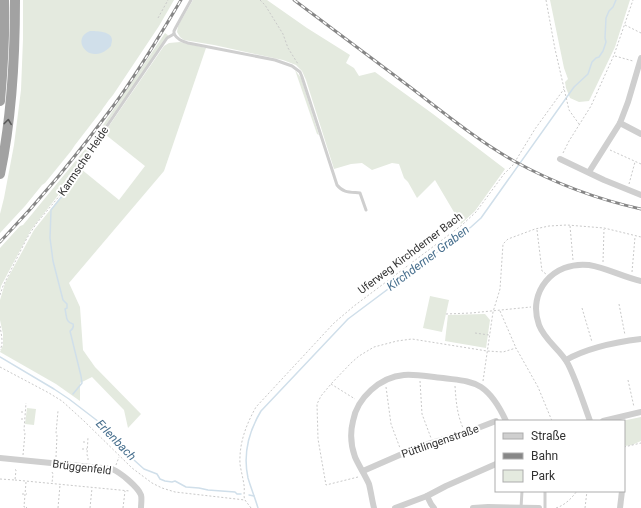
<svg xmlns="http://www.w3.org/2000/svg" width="641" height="508" font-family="Roboto,sans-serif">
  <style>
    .green { fill: #e4eadf }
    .water { fill: #d0dfea }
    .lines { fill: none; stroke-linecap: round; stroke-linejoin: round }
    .stream { stroke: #d0dfea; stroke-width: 1.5 }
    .path { stroke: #c9c9c9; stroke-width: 1; stroke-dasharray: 2 2; stroke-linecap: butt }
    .service { stroke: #cfcfcf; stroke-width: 3 }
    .minor { stroke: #cfcfcf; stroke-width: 6 }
    .trunk { stroke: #a2a2a2; stroke-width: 10 }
    .rail-casing { stroke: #878787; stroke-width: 3 }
    .rail { stroke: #fff; stroke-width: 1.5; stroke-dasharray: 4.5; stroke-linecap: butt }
    .oneway { stroke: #595959 }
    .labels { text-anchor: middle; stroke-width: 4; stroke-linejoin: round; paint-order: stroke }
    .street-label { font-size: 11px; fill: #323232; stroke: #fff }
    .water-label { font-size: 12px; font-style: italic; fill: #466e8d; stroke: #fff }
  </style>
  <rect width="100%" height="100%" fill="#fff"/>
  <!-- green -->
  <g class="green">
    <path d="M23,0H174L159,26L113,95C111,97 103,108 102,110L75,145L71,151L45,183L42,185L25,206L0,233V214L4,198L14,145L21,90L23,39Z"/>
    <path d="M193,0H267L307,28L350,55L346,63L354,68L359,76L375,72L433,114L505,169L475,211L461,224L435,180L417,198L408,182L404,178L399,164L392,163L372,170L362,163L351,164L334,169L306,80L302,71L296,65L283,60L214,45L184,40L180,37L177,32L178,26Z"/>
    <path d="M550,0H630L615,47L589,101L579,102L570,98L566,88L565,82L568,79L564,68Z"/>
    <path d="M165,33L169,36L112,116L63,189L31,230L1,286L0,291V248L20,226L23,225L96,136L97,134Z"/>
    <path d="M180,42L206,48L164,171L69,283L80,307L83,350L95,367L141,414L128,428L124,410L92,377L80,383V401L56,384L0,352L3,345V334L0,320V300L5,283L34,230L67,189L78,170L81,169L119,200L145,166L106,135L101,142L100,139L164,46L169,43Z"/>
    <path d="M295,70L301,78L319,135L317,134Z"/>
    <path d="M430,296L449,300L442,332L423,328Z"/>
    <path d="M485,314L490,320L486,348L445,341L448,315Z"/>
    <path d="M27,408L36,409L34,425L25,424Z"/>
    <path d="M641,417V441L632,445L624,446V421H622Z"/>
  </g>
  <!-- water -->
  <path class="water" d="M90,31C96,31 112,31 112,40C112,42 111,44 111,46C107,50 102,54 96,54C83,55 74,37 90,31Z"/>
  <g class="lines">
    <!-- stream -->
    <g class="stream">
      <path d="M66,191L51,210L50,238L53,261L63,300L67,304V308L65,309C67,316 65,322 73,324C74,327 73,329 70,331L81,376L82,383L73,394"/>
      <path d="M0,357L54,389L69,399L99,422L105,431L115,439L120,446L132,455L134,460L144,469L157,474L160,479L165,481L172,482L175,481L186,487L199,488L208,490L235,492L237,494H241"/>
      <path d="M249,495L254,496"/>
      <path d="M258,508C255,498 251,488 248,478C243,455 249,431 261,411L348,319L471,227L481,218L574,87L588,74L592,62L596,58L599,57L603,51L606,42L605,38L606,18L609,11L613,7L616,0"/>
    </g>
    <!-- path -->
    <g class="path">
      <path d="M260,0L265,5L283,34L288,48L298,64"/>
      <path d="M546,0L555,49L569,110L579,124"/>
      <path d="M158,18L168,0"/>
      <path d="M625,25L641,33"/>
      <path d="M615,56L633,61"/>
      <path d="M610,150L641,164"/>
      <path d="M563,153L569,141L591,106L614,55L633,0"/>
      <path d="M629,184L635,162"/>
      <path d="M570,226L573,260"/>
      <path d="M537,230L542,271L546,274"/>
      <path d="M603,262L604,229"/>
      <path d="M632,272L635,237"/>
      <path d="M0,295L3,286L27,238L36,224L66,188L79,167"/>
      <path d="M619,304L625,335"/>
      <path d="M582,308L592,342"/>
      <path d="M500,311L516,348"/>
      <path d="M446,314L471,313L531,307"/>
      <path d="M0,326C1,334 4,343 0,350"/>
      <path d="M475,333L489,335"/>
      <path d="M0,367L49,393L62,401L84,421L132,468L152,483L162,488L175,492L245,500"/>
      <path d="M628,380L634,407"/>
      <path d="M420,381L422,414L431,438"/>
      <path d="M483,381L493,312L500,289L503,244L508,239L535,229L549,226L567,225L604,228L641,237"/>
      <path d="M331,384L355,399"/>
      <path d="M455,386C456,401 457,414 463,428"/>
      <path d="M386,387L391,424L400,448"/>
      <path d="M21,412H25"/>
      <path d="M21,419H24"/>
      <path d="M83,442H87"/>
      <path d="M624,447L641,443"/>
      <path d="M82,449H87"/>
      <path d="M23,455L25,433L24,430L26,403"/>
      <path d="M56,457L57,435L56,433L58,411"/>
      <path d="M88,460V457L87,455L88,437"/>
      <path d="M116,465L119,457"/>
      <path d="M52,472L53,474L52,483"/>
      <path d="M358,477L326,485L318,439L317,404L321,396L331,384L351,363L359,356L374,347L397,341L412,339L487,351L503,352L516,348L538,387L552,421"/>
      <path d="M0,479L15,480L16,470L14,468"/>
      <path d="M15,480L130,491"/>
      <path d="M26,482L24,507H27L26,508"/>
      <path d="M22,494H27"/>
      <path d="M58,508L60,485"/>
      <path d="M90,508L92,488"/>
      <path d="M123,508L125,491"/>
      <path d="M251,508C249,505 247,503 245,500C243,496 245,490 244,485C243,478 241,471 240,464C239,443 246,425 256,407L334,323L354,306L462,225L476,212L504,174L513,165L535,129L564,89"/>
      <path d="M556,508C565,505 571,499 577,491"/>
      <path d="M585,508L587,491"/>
    </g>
    <!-- service -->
    <g class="service">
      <path d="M174,34C178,40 182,41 188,43L275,60L292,66L300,72L302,77L337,185C343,193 350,192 360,193L366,210"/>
      <path d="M174,34V31L176,27L191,0"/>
      <path d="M81,164L167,38L174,34"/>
      <path d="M521,508L522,491"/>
      <path d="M545,508V491"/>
    </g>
    <!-- minor -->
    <g class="minor">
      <path d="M620,123L641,134"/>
      <path d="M560,159L604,180L641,195"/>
      <path d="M589,172L620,123L628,102L641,58"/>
      <path d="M566,360C589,347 616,342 641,339"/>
      <path d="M590,421C583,402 577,382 568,364C561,350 545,341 539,325C527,292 553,261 589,265C607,268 623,277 641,281"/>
      <path d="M603,421L641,412"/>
      <path d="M0,458L112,469C120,472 138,487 141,495C142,499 141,504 141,508"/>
      <path d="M363,471L418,447L465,433L496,421"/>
      <path d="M427,496L431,504L434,508"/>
      <path d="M374,508C372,500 371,492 369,484C365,475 359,466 355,457C351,446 350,433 353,421C357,398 380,377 404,375C417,374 430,377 443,378C456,380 470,380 481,387C493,395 500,408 506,421"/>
      <path d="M395,508L427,496L446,486L496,464"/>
      <path d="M473,508L488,507L539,508"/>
      <path d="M620,508L622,491"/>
    </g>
    <!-- trunk -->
    <g class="trunk">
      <path d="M0,101C3,67 5,34 4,0"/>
      <path d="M0,174C12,117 15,58 15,0"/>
    </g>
    <defs>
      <g id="rail">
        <path d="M294,0C333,29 371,58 410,87C444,113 477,140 514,161C554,183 596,199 641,209"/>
        <path d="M0,242C41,199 79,153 114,105C139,71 160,35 181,0"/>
      </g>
    </defs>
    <!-- rail casing -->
    <use href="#rail" class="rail-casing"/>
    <!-- rail -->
    <use href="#rail" class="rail"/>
  </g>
  <!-- one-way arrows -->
  <defs><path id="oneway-chevron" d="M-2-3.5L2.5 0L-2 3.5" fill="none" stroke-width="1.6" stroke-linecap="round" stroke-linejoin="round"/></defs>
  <use class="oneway" href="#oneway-chevron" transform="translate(8 122) rotate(-83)"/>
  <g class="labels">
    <!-- street labels -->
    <g class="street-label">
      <text transform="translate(83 161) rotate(-56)" y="4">Karmsche Heide</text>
      <text transform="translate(410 253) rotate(-37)" y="4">Uferweg Kirchderner Bach</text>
      <text transform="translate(440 441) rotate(-19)" y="4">Püttlingenstraße</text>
      <text transform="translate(82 467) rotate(7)" y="4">Brüggenfeld</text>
    </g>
    <!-- water labels -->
    <g class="water-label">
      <text transform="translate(428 258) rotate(-37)" y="4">Kirchderner Graben</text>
      <text transform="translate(116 440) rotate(46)" y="4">Erlenbach</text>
    </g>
  </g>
  <!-- legend -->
  <rect x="495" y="420" width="130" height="72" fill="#ffffff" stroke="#adadad"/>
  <rect x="503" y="433" width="20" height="6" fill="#cfcfcf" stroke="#adadad"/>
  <text x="531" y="440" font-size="12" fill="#323232">Straße</text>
  <rect x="503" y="453" width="20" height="6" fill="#878787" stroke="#adadad"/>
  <text x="531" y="460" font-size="12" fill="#323232">Bahn</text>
  <rect x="503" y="470" width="20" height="12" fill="#e4eadf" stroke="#adadad"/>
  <text x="531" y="480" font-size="12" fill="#323232">Park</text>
</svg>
